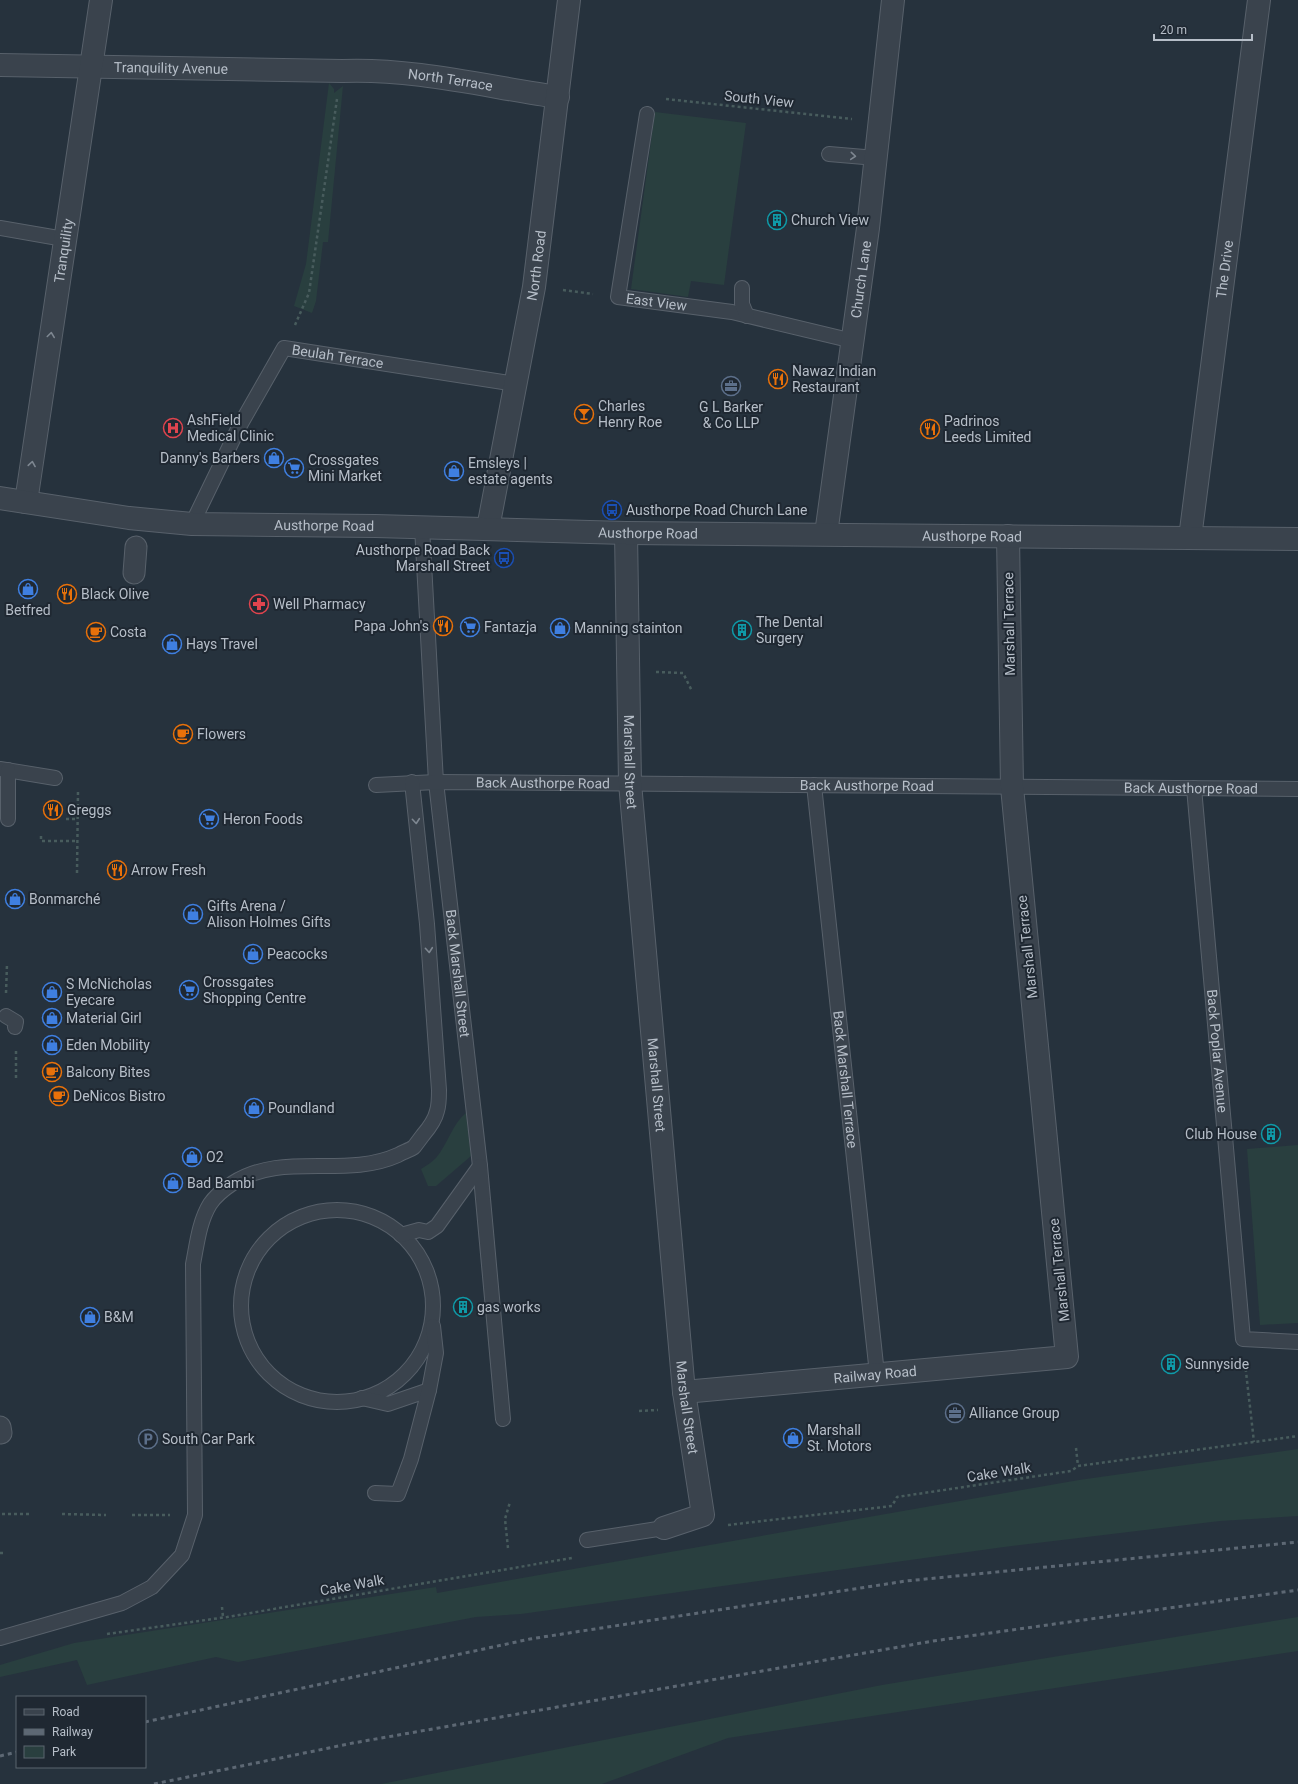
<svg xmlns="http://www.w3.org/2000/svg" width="1298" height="1784" font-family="Roboto,sans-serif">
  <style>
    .green { fill: #293f3f }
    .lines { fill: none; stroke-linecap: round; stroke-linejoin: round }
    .service-casing { stroke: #58616b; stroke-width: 16 }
    .pedestrian-casing { stroke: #58616b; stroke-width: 23 }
    .minor-casing { stroke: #58616b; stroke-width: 24 }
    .tertiary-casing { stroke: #58616b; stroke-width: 24 }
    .path { stroke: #485c5d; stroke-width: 2.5; stroke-dasharray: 3 3; stroke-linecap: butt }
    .service { stroke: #3a434d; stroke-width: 14 }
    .pedestrian { stroke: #3a434d; stroke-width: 21 }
    .minor { stroke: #3a434d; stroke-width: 22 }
    .tertiary { stroke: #3a434d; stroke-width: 22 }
    .rail { stroke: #5d6874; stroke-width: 3; stroke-dasharray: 4 4; stroke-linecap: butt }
    .oneway { stroke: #7e8791 }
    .labels { text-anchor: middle; stroke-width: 4; stroke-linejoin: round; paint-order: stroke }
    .street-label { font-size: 14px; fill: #b6bec8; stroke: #1f2832 }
    .poi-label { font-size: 14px; fill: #b6bec8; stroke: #1f2832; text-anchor: start }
  </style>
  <rect width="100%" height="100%" fill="#26323d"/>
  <!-- green -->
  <g class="green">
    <path d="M329,83L334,89V93L343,86L328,242H323L316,301L312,313L294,306L306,264Z"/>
    <path d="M655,112L746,123L724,285L691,281L688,297L631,289Z"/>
    <path d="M466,1113L471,1156L436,1186H428L421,1169C426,1166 432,1162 436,1158C448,1144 452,1124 466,1113Z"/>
    <path d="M1298,1145V1323L1260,1325L1247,1149Z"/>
    <path d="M1298,1449V1516L1220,1521L1004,1547L521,1614L476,1617L238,1662L216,1657L87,1685L77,1660L0,1677V1665L74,1643L436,1587L437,1593L1079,1480Z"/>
    <path d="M1298,1617V1651L728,1738L602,1784H381L882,1685Z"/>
  </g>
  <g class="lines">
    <defs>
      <g id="service">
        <path id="s1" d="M647,114L618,297L732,312L853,341"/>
        <path d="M829,154L876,158"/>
        <path d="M0,228L64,239"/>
        <path d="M742,288V304L747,316"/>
        <path id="s2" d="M192,524L239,427L284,348L516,384"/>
        <path id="s3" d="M422,527L436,782L480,1166L503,1419"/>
        <path d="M0,769L55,778"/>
        <path id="s4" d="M376,785L436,782L1298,789"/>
        <path id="s5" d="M814,785L877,1374"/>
        <path id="s6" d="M1194,788L1243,1339L1298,1342"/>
        <path d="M8,819V770"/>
        <path d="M6,1016L16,1022L15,1027"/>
        <circle cx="337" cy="1306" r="96"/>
        <path d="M401,1235L419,1230L428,1232L437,1226L480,1166"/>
        <path d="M362,1398L388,1404L429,1390"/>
        <path d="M375,1493L398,1494L411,1459L429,1390L436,1353L433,1326"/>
        <path d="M587,1540L664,1528"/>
        <path d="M0,1638L122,1603L152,1587L182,1555L195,1515L193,1264C197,1244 199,1222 210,1204C216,1195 224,1189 233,1183C283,1151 345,1179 398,1155C403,1152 410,1150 414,1147C417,1143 420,1139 423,1135C429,1128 435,1120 437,1111C439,1105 439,1097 439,1090L427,924L412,782"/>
      </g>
      <g id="pedestrian">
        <path d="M134,573L136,547"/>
        <path d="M0,1427L1,1433"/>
      </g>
      <g id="minor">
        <path id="s7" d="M0,65L342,71C413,68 488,87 558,97"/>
        <path id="s8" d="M26,502L101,0"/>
        <path id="s9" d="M488,528L534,287L569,0"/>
        <path id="s10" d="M626,533L630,783L684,1392L703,1515L664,1528"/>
        <path id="s11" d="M826,534L868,228L893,0"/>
        <path id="s12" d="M1190,538L1259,0"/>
        <path id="s13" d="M684,1392L1067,1357L1012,787L1008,536"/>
      </g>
      <g id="tertiary">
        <path id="s14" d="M0,498L129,518L192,524L375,526L626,533L1298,539"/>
      </g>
    </defs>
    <!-- service casing -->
    <use href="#service" class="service-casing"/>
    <!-- pedestrian casing -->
    <use href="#pedestrian" class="pedestrian-casing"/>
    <!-- minor casing -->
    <use href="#minor" class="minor-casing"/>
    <!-- tertiary casing -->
    <use href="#tertiary" class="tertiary-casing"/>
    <!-- path -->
    <g class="path">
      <path d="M666,99L852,119"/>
      <path d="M563,290L593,294"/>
      <path d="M295,325L309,293L337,99"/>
      <path d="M656,672L683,673L692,691"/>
      <path d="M66,819H78"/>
      <path d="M41,836V841H78"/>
      <path d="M77,873L78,791"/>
      <path d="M6,993L7,964"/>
      <path d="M16,1051V1080"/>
      <path d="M1245,1363L1254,1442"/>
      <path d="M639,1411L658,1410"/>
      <path d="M1076,1448L1078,1466"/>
      <path d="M2,1514H32"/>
      <path d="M62,1514L106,1515"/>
      <path d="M132,1515H170"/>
      <path d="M728,1525L892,1506L897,1497L1071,1471L1078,1466L1298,1436"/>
      <path d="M508,1548L505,1519L510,1502"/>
      <path d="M0,1553H4"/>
      <path d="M222,1607L223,1617"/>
      <path d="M107,1634L227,1617L572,1558"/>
    </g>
    <!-- service -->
    <use href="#service" class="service"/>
    <!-- pedestrian -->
    <use href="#pedestrian" class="pedestrian"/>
    <!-- minor -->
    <use href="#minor" class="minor"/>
    <!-- tertiary -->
    <use href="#tertiary" class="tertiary"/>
    <!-- rail -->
    <g class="rail">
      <path d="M145,1722L530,1639L906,1581L1298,1542"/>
      <path d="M0,1756L17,1752"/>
      <path d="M154,1784L353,1743L933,1641L1298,1590"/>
    </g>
  </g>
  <!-- one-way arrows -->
  <defs><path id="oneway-chevron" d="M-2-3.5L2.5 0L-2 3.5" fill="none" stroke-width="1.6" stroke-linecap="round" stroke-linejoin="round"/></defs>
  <g class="oneway">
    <use href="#oneway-chevron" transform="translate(853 156) rotate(5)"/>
    <use href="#oneway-chevron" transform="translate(51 335) rotate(-82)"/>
    <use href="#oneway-chevron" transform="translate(32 464) rotate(-81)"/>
    <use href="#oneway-chevron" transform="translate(416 821) rotate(85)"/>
    <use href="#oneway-chevron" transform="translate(429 950) rotate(85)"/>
  </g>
  <!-- icons -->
  <defs>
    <symbol id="building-ring" viewBox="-11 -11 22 22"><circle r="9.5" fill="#1f2832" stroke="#0f9aa8" stroke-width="1.5"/><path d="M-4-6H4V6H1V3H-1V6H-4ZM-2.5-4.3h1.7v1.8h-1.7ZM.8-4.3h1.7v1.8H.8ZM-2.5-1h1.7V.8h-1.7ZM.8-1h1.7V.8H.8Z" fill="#0f9aa8"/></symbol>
    <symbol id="restaurant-ring" viewBox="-11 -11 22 22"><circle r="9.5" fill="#1f2832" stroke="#e8710a" stroke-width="1.5"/><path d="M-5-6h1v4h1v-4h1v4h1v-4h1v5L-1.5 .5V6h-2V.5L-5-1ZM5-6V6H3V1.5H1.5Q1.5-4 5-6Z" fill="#e8710a"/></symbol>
    <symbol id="office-ring" viewBox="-11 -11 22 22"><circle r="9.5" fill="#1f2832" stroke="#5c6f8a" stroke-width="1.5"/><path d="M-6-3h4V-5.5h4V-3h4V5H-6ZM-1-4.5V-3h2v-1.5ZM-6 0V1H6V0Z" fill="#5c6f8a"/></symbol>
    <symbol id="bar-ring" viewBox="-11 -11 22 22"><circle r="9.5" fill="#1f2832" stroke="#e8710a" stroke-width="1.5"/><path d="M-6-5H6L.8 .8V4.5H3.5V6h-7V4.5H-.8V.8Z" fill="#e8710a"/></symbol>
    <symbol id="hospital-ring" viewBox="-11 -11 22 22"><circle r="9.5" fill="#1f2832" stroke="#e0444e" stroke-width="1.5"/><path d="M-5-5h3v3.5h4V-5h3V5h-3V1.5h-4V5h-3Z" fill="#e0444e"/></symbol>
    <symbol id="shop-ring" viewBox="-11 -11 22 22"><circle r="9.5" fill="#1f2832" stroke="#3f7fe0" stroke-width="1.5"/><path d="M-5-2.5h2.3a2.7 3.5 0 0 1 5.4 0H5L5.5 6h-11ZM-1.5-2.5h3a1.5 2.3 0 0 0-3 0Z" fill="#3f7fe0"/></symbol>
    <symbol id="supermarket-ring" viewBox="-11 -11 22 22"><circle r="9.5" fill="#1f2832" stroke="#3f7fe0" stroke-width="1.5"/><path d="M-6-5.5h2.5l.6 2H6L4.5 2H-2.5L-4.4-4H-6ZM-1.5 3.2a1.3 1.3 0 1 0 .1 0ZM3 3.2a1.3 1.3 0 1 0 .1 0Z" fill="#3f7fe0"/></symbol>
    <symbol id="bus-ring" viewBox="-11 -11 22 22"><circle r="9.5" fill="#1f2832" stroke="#1a4fb4" stroke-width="1.5"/><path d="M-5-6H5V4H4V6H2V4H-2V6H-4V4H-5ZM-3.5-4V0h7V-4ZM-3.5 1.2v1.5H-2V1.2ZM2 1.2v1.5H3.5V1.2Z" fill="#1a4fb4"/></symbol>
    <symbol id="pharmacy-ring" viewBox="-11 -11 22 22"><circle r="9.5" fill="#1f2832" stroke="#e0444e" stroke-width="1.5"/><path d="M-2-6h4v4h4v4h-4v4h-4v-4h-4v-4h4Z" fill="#e0444e"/></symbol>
    <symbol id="cafe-ring" viewBox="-11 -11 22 22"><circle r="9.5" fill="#1f2832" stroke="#e8710a" stroke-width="1.5"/><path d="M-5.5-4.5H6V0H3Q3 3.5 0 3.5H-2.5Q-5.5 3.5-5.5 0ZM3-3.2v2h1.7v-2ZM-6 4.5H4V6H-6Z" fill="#e8710a"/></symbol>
    <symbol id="parking-ring" viewBox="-11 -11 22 22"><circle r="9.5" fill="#1f2832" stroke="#5c6f8a" stroke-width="1.5"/><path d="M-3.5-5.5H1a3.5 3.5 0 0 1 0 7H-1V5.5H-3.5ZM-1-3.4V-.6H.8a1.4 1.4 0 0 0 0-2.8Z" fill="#5c6f8a"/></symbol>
  </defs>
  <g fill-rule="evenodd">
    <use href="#building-ring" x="766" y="209" width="22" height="22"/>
    <use href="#restaurant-ring" x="767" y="368" width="22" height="22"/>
    <use href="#office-ring" x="720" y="375" width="22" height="22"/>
    <use href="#bar-ring" x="573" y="403" width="22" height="22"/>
    <use href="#hospital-ring" x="162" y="417" width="22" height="22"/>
    <use href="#restaurant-ring" x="919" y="418" width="22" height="22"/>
    <use href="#shop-ring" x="263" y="447" width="22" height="22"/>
    <use href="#supermarket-ring" x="283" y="457" width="22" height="22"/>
    <use href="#shop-ring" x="443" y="460" width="22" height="22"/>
    <use href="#bus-ring" x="601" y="499" width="22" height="22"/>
    <use href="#bus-ring" x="493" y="547" width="22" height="22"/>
    <use href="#shop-ring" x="17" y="578" width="22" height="22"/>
    <use href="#restaurant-ring" x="56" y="583" width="22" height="22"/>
    <use href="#pharmacy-ring" x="248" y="593" width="22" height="22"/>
    <use href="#restaurant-ring" x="432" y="615" width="22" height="22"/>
    <use href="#supermarket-ring" x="459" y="616" width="22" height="22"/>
    <use href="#shop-ring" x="549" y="617" width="22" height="22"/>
    <use href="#building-ring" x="731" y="619" width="22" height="22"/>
    <use href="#cafe-ring" x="85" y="621" width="22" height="22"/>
    <use href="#shop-ring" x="161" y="633" width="22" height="22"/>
    <use href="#cafe-ring" x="172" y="723" width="22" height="22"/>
    <use href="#restaurant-ring" x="42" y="799" width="22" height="22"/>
    <use href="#supermarket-ring" x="198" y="808" width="22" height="22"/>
    <use href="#restaurant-ring" x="106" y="859" width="22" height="22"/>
    <use href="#shop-ring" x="4" y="888" width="22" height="22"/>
    <use href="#shop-ring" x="182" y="903" width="22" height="22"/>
    <use href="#shop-ring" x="242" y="943" width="22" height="22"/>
    <use href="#supermarket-ring" x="178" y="979" width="22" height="22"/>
    <use href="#shop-ring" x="41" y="981" width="22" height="22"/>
    <use href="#shop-ring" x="41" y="1007" width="22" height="22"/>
    <use href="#shop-ring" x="41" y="1034" width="22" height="22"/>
    <use href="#cafe-ring" x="41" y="1061" width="22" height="22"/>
    <use href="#cafe-ring" x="48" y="1085" width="22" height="22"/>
    <use href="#shop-ring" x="243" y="1097" width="22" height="22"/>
    <use href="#building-ring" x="1260" y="1123" width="22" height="22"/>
    <use href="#shop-ring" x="181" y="1146" width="22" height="22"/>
    <use href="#shop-ring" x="162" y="1172" width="22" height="22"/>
    <use href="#building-ring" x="452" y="1296" width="22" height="22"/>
    <use href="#shop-ring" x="79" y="1306" width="22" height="22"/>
    <use href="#building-ring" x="1160" y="1353" width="22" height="22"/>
    <use href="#office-ring" x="944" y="1402" width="22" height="22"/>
    <use href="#shop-ring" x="782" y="1427" width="22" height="22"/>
    <use href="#parking-ring" x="137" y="1428" width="22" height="22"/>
  </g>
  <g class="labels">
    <!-- street labels -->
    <g class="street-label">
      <text dy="5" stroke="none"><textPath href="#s7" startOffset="171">Tranquility Avenue</textPath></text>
      <text dy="5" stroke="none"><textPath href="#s7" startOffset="451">North Terrace</textPath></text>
      <text transform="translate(759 99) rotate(6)" y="5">South View</text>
      <text dy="5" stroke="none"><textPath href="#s8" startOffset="254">Tranquility</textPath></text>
      <text dy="5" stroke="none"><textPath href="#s9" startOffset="267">North Road</textPath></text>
      <text dy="5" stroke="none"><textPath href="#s12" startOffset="271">The Drive</textPath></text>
      <text dy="5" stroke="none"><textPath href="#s11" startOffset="257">Church Lane</textPath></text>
      <text dy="5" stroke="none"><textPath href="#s1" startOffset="224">East View</textPath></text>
      <text dy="5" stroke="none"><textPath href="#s2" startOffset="253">Beulah Terrace</textPath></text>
      <text dy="5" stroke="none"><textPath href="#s14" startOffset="326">Austhorpe Road</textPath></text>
      <text dy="5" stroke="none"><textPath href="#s14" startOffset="650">Austhorpe Road</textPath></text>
      <text dy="5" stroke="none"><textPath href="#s14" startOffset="974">Austhorpe Road</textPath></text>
      <text transform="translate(1009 624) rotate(-91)" y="5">Marshall Terrace</text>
      <text dy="5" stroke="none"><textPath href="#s10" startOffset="229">Marshall Street</textPath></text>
      <text dy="5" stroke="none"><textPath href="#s4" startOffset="167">Back Austhorpe Road</textPath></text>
      <text dy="5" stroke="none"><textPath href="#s4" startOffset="491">Back Austhorpe Road</textPath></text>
      <text dy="5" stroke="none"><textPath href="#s4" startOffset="815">Back Austhorpe Road</textPath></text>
      <text transform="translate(1027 947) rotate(-96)" y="5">Marshall Terrace</text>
      <text dy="5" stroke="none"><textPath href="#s3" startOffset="448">Back Marshall Street</textPath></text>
      <text dy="5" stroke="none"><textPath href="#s6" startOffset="264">Back Poplar Avenue</textPath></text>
      <text dy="5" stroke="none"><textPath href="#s5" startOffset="296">Back Marshall Terrace</textPath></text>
      <text dy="5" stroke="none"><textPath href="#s10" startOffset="553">Marshall Street</textPath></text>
      <text transform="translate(1059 1270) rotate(-96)" y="5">Marshall Terrace</text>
      <text dy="5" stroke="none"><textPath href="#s13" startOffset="192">Railway Road</textPath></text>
      <text dy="5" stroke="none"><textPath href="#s10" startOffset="877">Marshall Street</textPath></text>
      <text transform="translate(999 1472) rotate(-9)" y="5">Cake Walk</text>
      <text transform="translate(352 1585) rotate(-10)" y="5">Cake Walk</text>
    </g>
    <!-- poi labels -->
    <g class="poi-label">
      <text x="791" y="225">Church View</text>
      <text x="792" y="376">Nawaz Indian<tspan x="792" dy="16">Restaurant</tspan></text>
      <text x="598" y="411">Charles<tspan x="598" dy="16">Henry Roe</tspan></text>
      <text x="731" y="412" text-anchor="middle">G L Barker<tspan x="731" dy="16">&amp; Co LLP</tspan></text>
      <text x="187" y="425">AshField<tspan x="187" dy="16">Medical Clinic</tspan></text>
      <text x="944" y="426">Padrinos<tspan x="944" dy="16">Leeds Limited</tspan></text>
      <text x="260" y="463" text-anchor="end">Danny's Barbers</text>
      <text x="308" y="465">Crossgates<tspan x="308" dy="16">Mini Market</tspan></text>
      <text x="468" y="468">Emsleys |<tspan x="468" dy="16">estate agents</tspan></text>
      <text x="626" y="515">Austhorpe Road Church Lane</text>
      <text x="490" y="555" text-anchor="end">Austhorpe Road Back<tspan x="490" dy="16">Marshall Street</tspan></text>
      <text x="81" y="599">Black Olive</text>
      <text x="273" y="609">Well Pharmacy</text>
      <text x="28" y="615" text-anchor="middle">Betfred</text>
      <text x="756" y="627">The Dental<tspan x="756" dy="16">Surgery</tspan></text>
      <text x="429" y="631" text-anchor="end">Papa John's</text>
      <text x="484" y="632">Fantazja</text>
      <text x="574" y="633">Manning stainton</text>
      <text x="110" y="637">Costa</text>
      <text x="186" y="649">Hays Travel</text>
      <text x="197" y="739">Flowers</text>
      <text x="67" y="815">Greggs</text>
      <text x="223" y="824">Heron Foods</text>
      <text x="131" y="875">Arrow Fresh</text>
      <text x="29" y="904">Bonmarché</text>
      <text x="207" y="911">Gifts Arena /<tspan x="207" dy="16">Alison Holmes Gifts</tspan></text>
      <text x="267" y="959">Peacocks</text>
      <text x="203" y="987">Crossgates<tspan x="203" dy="16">Shopping Centre</tspan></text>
      <text x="66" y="989">S McNicholas<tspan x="66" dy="16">Eyecare</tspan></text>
      <text x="66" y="1023">Material Girl</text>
      <text x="66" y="1050">Eden Mobility</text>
      <text x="66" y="1077">Balcony Bites</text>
      <text x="73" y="1101">DeNicos Bistro</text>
      <text x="268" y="1113">Poundland</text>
      <text x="1257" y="1139" text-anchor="end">Club House</text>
      <text x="206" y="1162">O2</text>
      <text x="187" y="1188">Bad Bambi</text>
      <text x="477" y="1312">gas works</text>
      <text x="104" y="1322">B&amp;M</text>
      <text x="1185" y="1369">Sunnyside</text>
      <text x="969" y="1418">Alliance Group</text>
      <text x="807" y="1435">Marshall<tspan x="807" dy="16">St. Motors</tspan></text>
      <text x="162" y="1444">South Car Park</text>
    </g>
  </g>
  <!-- legend -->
  <rect x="16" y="1696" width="130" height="72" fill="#1f2832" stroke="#5b646e"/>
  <rect x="24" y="1709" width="20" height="6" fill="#3a434d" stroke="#5b646e"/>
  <text x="52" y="1716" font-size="12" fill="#b6bec8">Road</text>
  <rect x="24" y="1729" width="20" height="6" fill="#5d6874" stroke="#5b646e"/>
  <text x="52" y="1736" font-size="12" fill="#b6bec8">Railway</text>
  <rect x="24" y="1746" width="20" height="12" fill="#293f3f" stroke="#5b646e"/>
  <text x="52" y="1756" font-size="12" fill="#b6bec8">Park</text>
  <!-- scale -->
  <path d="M1154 34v6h98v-6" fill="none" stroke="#b6bec8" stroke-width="2"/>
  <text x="1160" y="34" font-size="12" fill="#b6bec8" stroke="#1f2832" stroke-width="3" paint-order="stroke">20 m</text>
</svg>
